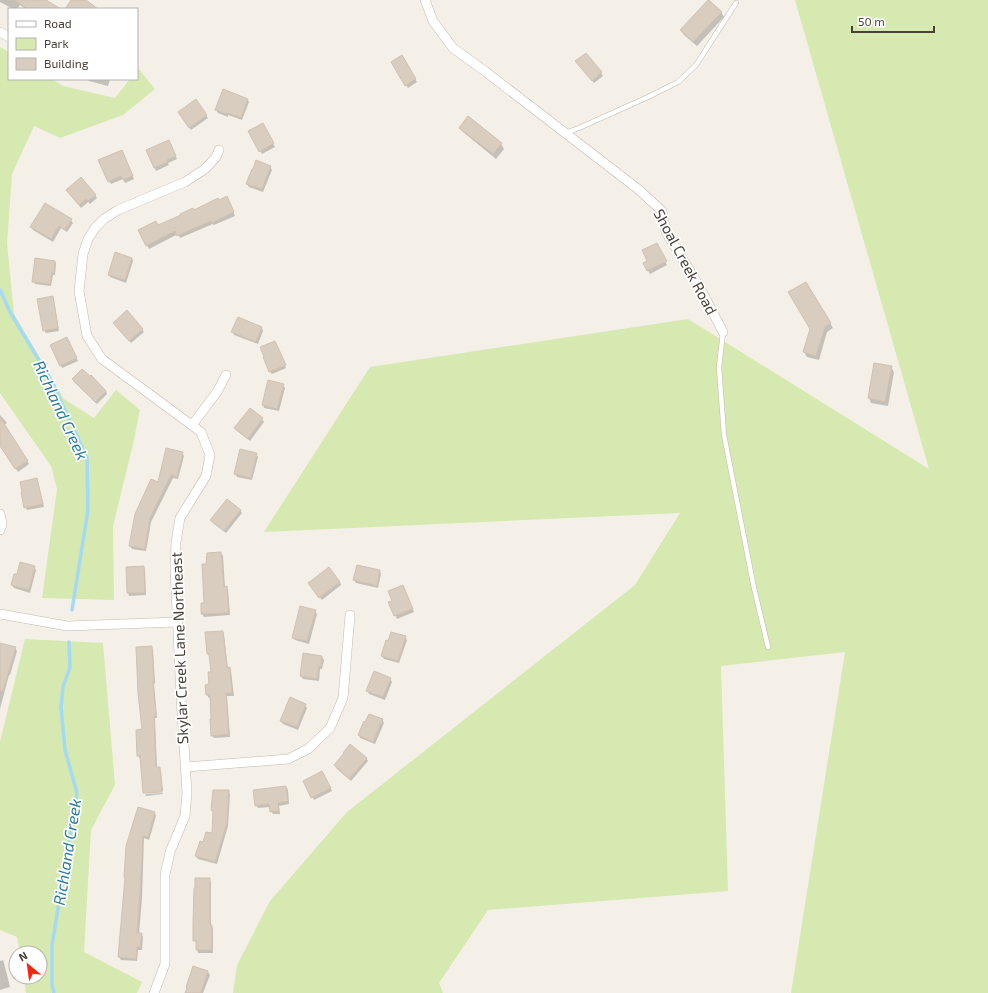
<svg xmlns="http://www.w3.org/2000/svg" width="988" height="993" font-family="'Exo 2',sans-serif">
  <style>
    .green { fill: #d5e9b0 }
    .shadow { fill: #0003 }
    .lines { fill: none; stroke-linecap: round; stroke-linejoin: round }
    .stream { stroke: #a4daf2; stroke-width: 3.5 }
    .building { fill: #d9cdc0; stroke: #d1c1b0 }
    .service-casing { stroke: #c3b9ad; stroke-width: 5.5 }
    .minor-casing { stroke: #c3b9ad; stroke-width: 10 }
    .service { stroke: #fff; stroke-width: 4.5 }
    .minor { stroke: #fff; stroke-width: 9 }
    .labels { text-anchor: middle; stroke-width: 3.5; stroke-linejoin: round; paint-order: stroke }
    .street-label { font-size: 15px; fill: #483f37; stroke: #fff }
    .water-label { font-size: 16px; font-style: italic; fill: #29799e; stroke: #fff }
  </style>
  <rect width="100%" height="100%" fill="#f4f0e8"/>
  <!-- green -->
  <g class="green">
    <path d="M795,0H988V993H791L845,652L721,666L728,891L488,910L439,983L443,993H233L237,965L270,901L347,812L635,585L680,513L264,532L370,367L688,319L929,469Z"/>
    <path d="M0,47L9,52V79H52L63,86L115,98L130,79H137L138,68L155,89L123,115L60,138L34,126L12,174L7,243L14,314L64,399L94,418L116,390L140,410L133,444L113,526L114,600L42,598L57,489L51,466L0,393Z"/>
    <path d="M25,639L103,643L115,785L91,830L84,952L142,982L137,993H26L24,977H40V953H20L17,937L0,930V742Z"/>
  </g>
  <!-- shadow -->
  <g class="shadow">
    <path d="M0,0H44L56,9H26L20,5L17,9H13L0,2Z"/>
    <path d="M721,12L724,17L697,46L684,35L681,30Z"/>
    <path d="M402,57L417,82L408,88L392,62Z"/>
    <path d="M578,64L601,73L603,76L594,83Z"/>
    <path d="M87,79H110L108,86L89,81Z"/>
    <path d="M247,99L249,102L242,120L228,115V117L218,113L216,110Z"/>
    <path d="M206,115L208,118L191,130L181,116Z"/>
    <path d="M263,125L275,147L262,154L250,132Z"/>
    <path d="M460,128L501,144L504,149L496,159L463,132Z"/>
    <path d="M170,144L177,159L168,163L169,165L156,171L147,150Z"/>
    <path d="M123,154L134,179L125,183L123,179L111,184L109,181Z"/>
    <path d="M270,167L272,170L263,192L249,187L247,184Z"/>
    <path d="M69,193L95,195L97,198L90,204L88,202L81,208Z"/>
    <path d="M228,200L235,216L214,225L213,224L180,238L178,234L149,249L139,231L158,226L219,201Z"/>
    <path d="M71,220L73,223L67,232L61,228L53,242L33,230L31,227Z"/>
    <path d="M656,244L667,265L650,274L644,264L648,261Z"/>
    <path d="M132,258L133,261L126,283L110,277L109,274Z"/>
    <path d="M55,261L56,264L55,275H53L51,286L35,284L33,281Z"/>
    <path d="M806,283L833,328L827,332L819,360L807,357L804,352L811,329Z"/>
    <path d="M52,297L54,300L59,331L46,333L44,330Z"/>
    <path d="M116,326L142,329L144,332L131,343Z"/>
    <path d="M262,328L263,331L258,344L234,335L233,332Z"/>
    <path d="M68,341L78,361L62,368L61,366Z"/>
    <path d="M276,345L286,368L272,374L270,372Z"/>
    <path d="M875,364L891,367L894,372L888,406L871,403L869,398Z"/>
    <path d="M73,379L106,391L107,394L97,404L74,382Z"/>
    <path d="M283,385L285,388L279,411L264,408L263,405Z"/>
    <path d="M250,410L262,419L264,422L250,441L237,431L236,428Z"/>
    <path d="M0,415L7,423L4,425L29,464L18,472L0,444Z"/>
    <path d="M182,453L184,456L178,479L173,478L151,522L146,551L132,549L130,546L158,484Z"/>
    <path d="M256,454L258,457L252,480L237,477L235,474Z"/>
    <path d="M37,480L38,483L44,507L27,510L25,507Z"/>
    <path d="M240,510L242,513L226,533L213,523L211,520Z"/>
    <path d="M221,553L223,556L225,587H227L228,590L230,615L204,617L202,614L205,604L207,565Z"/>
    <path d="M34,567L36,570L30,593L14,588L12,585L15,575L17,576Z"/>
    <path d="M144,567L145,570L146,595L129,596L128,593Z"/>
    <path d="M380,571L381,574L378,588L356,583L354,580Z"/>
    <path d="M340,582L341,585L322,600L311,586Z"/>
    <path d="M404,589L414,612L397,619L390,603L393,601Z"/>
    <path d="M315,611L317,614L309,644L295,640L293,637Z"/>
    <path d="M223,632L224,635L228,669L230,668L231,671L234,696H227L230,737L214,738L212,735V720L211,698H209L207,695L210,685L212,673L210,657L208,654Z"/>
    <path d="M405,637L407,640L399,663L384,659L382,656Z"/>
    <path d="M0,644L15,648L17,651L10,675H9L0,709Z"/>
    <path d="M151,647L153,650L155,683L154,684L157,718H155L157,768H159L161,771L163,791L144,792L142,759H140L138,756L143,730Z"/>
    <path d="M322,657L324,660L322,669H320L319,681L303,679L301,676Z"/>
    <path d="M390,679L392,682L385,700L369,694L367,690Z"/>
    <path d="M305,705L307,708L298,730L283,724L281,721Z"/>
    <path d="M382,720L384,723L375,744L360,738L359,735Z"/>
    <path d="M366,758L368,761L351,781L336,768L335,765Z"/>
    <path d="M322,772L332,791L314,800L304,781Z"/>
    <path d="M286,787L288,790L289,804L279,806L280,814H273L271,811L270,807L258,808L256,805Z"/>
    <path d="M228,791L230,794L228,826L217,864L198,859L196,856L204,843L213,835L214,813L212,810Z"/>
    <path d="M163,793V794L146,796L145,794Z"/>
    <path d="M139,808L155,813L156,816L149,840L144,838L142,898L139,934H141L143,937L142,950H138L137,961L121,960L119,957Z"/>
    <path d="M209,879L211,882V925L213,929V953H198L197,950V944L194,940Z"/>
    <path d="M3,960L4,963L10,987L0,990V961Z"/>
    <path d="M194,967L208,972L210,975L203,993H186Z"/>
  </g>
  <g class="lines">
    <!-- stream -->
    <g class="stream">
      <path d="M0,290L10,312L51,380L87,458L88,510L72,610"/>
      <path d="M54,993L52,984V945L77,793L65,750L61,707L63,687L70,667L69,642"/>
    </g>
  </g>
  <!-- building -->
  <g class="building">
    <path d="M14,0H46L61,9H28Z"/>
    <path d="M71,0H86L98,9H65Z"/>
    <path d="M708,0H709L722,12L693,42L680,30Z"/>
    <path d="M586,53L602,72L592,81L575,61Z"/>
    <path d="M402,55L416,79L405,86L391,62Z"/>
    <path d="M223,89L248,99L241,118L227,113L226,114L215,110Z"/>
    <path d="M196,99L207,115L189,128L178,112Z"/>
    <path d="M468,116L502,143L493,154L459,128Z"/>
    <path d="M263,123L274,143L259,152L248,131Z"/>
    <path d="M169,140L176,156L167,160L168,162L154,168L146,150Z"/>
    <path d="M122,150L133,176L123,180L121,176L108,182L98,160Z"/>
    <path d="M256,160L271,166L262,189L246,184L252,169H253Z"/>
    <path d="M81,177L96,195L88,201L86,199L79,205L66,190Z"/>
    <path d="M227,196L234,212L212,223L211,221L177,236L175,231L146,246L138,230L156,221L158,225L181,215L180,214L193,208L194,210L218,198L219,200Z"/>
    <path d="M45,203L72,219L65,230L59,226L51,239L30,227Z"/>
    <path d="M657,243L667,261L647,271L643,263L647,261L642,250Z"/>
    <path d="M115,252L132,258L125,280L108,275Z"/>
    <path d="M35,258L55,261L54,273L52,272L50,284L32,282Z"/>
    <path d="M806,282L831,323L825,327L816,356L803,352L810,329L788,292Z"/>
    <path d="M53,296L58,328L43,331L37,299Z"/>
    <path d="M127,310L143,329L129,341L113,323Z"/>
    <path d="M238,317L262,327L256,342L231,332Z"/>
    <path d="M67,337L77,358L60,366L50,345Z"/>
    <path d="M275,341L286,365L269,372L263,357H264L260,347Z"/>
    <path d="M874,363L892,366L885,402L868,398Z"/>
    <path d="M82,369L90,376L91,375L106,391L95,402L72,379Z"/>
    <path d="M268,380L284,384L277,409L262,405Z"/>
    <path d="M250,408L263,418L248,439L234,428Z"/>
    <path d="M0,417L28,461L15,469L0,446Z"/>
    <path d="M166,448L183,452L177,477L171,475L150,518L145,549L129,546L135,514L151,479L158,482Z"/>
    <path d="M240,449L257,453L251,478L234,474Z"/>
    <path d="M37,478L43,504L24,508L21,492H22L20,482Z"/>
    <path d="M227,499L241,510L224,531L210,520Z"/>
    <path d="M221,552L224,587L227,586L229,613L201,614V603H204L202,564H206L207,553Z"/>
    <path d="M20,562L35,566L29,590L11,585L14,574H17Z"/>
    <path d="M357,565L380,570L377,586L353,580Z"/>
    <path d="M144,566L145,593H127L126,567Z"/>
    <path d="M329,567L340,582L319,598L308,583Z"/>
    <path d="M403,585L413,609L394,616L388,602L392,601L388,591Z"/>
    <path d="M300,606L316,610L307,641L292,638Z"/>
    <path d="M223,631L227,668L230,667L232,693H226L229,734L211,736L210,719H211L210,695H206L205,685L209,684L208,672H211L209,654H207L205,632Z"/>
    <path d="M391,632L406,636L398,661L381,656L386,640L388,641Z"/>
    <path d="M0,643L16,647L3,691H0Z"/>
    <path d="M152,646L154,681H153L156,715L154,716L156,767H160L162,792L143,793L140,756H137L136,730L142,729L138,693L136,647Z"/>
    <path d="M303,653L322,656L321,667L319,666L317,679L300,676Z"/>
    <path d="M374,671L391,678L383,697L366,691Z"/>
    <path d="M290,697L306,704L297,727L280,721Z"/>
    <path d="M369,714L383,719L373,742L358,735L364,721L365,722Z"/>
    <path d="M350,744L367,758L349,779L334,765L344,753H343Z"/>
    <path d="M322,771L331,788L311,798L303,781Z"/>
    <path d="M286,786L288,801L278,803L279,811L270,812L269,804L255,806L253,790Z"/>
    <path d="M213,790H229L227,823L215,862L195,856L200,841L203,842L206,832L212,833L213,811L211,810Z"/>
    <path d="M138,807L155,812L148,837L143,836L140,894L137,933H142L140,947H137L136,959L118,957L125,878L124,877L126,846Z"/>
    <path d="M195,878H210V925H212V950H196V940L193,941V925L194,888H195Z"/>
    <path d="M193,966L208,971L201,993H185L187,988L186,987Z"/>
  </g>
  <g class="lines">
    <defs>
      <g id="service">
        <path d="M565,133L579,128L648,97L678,82L696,65L736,3"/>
        <path d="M723,332L719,367L724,435L754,588L768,647"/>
      </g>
      <g id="minor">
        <path d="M425,0L433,21L453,48L486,72L638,189L662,211L666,232L698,284L723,332"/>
        <path d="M0,32L9,37"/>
        <path d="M192,425L217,392L226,375"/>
        <path d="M0,514L2,524L0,530"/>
        <path d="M0,614L67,626L177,622"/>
        <path d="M186,767L288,759L308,749L330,728L343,698L350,615"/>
        <path d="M154,993L165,964V875L170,852L185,816L187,793L181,697L175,568L176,542L180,518L206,476L210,455L201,432L102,359L87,336L79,291L83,254L88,239L95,228L104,219L118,210L185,182L205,169L216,157L219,150"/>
      </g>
    </defs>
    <!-- service casing -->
    <use href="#service" class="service-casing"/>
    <!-- minor casing -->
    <use href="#minor" class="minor-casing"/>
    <!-- service -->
    <use href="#service" class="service"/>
    <!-- minor -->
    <use href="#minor" class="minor"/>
  </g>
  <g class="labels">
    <!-- street labels -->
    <g class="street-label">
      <text transform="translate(685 262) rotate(62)" y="5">Shoal Creek Road</text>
      <text transform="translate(180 648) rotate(-92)" y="5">Skylar Creek Lane Northeast</text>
    </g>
    <!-- water labels -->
    <g class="water-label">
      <text transform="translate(61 410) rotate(65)" y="6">Richland Creek</text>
      <text transform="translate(67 852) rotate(-81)" y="6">Richland Creek</text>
    </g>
  </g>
  <!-- legend -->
  <rect x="8" y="8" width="130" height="72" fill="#ffffff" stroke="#b6b2af"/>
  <rect x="16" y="21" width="20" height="6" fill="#ffffff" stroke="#b6b2af"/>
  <text x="44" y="28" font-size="12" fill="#483f37">Road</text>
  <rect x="16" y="38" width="20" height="12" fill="#d5e9b0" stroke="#b6b2af"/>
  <text x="44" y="48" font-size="12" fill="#483f37">Park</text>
  <rect x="16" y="58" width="20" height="12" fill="#d9cdc0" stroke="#b6b2af"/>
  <text x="44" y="68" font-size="12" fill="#483f37">Building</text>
  <!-- north arrow -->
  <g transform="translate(28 965) rotate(331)"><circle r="19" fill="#ffffff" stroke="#b6b2af"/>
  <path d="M0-3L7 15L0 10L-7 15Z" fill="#fe2116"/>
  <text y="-6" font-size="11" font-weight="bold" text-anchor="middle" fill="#483f37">N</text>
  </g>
  <!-- scale -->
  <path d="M852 26v6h82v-6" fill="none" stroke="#483f37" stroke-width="2"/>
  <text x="858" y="26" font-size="12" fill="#483f37" stroke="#ffffff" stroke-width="3" paint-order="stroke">50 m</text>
</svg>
